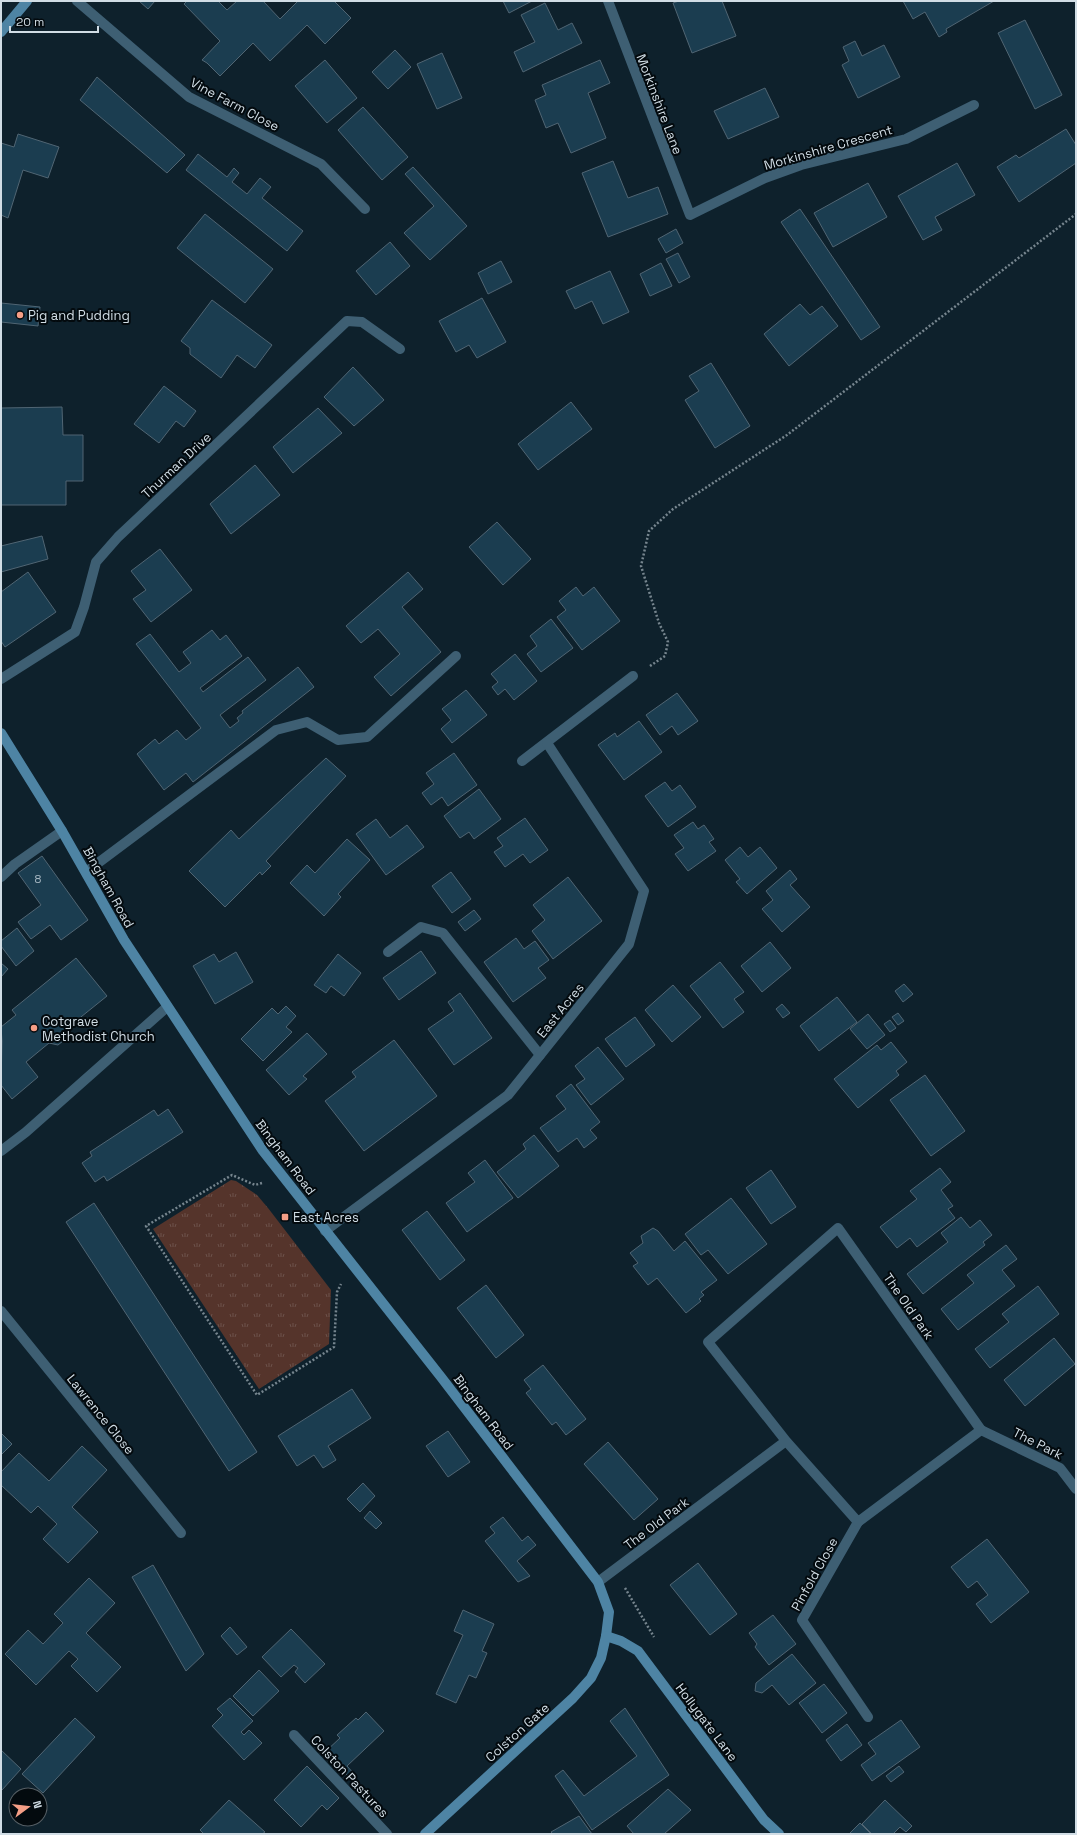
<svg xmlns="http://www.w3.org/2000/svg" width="1077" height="1835" font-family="'Space Grotesk',sans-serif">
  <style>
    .grass { fill: url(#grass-tufts) }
    .building { fill: #1b3d50; stroke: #506573 }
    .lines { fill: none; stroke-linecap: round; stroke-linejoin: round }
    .path { stroke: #76858e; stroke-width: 2.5; stroke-dasharray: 2 2; stroke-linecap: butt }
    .lane { stroke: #3e5f73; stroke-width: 10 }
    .street { stroke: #3e5f73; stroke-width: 10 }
    .secondary { stroke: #4e84a4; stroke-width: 10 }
    .poi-dot { fill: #f49e86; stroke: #030a0e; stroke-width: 1.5 }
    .labels { text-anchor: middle; stroke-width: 4; stroke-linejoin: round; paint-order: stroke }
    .number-label { font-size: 11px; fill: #a4b5c0 }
    .street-label { font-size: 13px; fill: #d1dde5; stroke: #030a0e }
    .poi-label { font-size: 13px; fill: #d1dde5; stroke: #030a0e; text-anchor: start }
  </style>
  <defs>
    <pattern id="grass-tufts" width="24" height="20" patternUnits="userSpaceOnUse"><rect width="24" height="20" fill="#55342b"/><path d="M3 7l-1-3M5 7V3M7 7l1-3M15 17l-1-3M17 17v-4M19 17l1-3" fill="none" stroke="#6c514a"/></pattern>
  </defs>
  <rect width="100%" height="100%" fill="#0e212c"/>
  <!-- grass -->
  <path class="grass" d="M231,1180L236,1181L257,1195L268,1208L331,1290L329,1344L259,1389L153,1229Z"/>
  <!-- building -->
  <g class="building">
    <path d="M139,1H155L148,9Z"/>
    <path d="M187,1H218L227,10L237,1H263L280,19L298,1H334L351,18L325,44L307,25L270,61L253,43L220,76L207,63L202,60L220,41L184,4Z"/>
    <path d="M503,1H532L509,13Z"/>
    <path d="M679,1H722L736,36L692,53L673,3Z"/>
    <path d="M903,1H994L946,29L947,32L939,37L925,12L913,19Z"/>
    <path d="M545,3L558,30L572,23L582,43L523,72L514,52L535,42L521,15Z"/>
    <path d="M1025,20L1062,95L1035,109L998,33Z"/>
    <path d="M855,41L862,56L884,45L900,77L858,98L842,65L849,61L843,47Z"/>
    <path d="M395,50L411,67L388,89L372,72Z"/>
    <path d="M442,53L462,98L437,109L417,64Z"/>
    <path d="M325,60L357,98L327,123L295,86Z"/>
    <path d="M600,60L610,83L588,93L606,138L571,153L558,123L546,128L535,100L546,95L542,85Z"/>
    <path d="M97,77L185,155L167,173L80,100Z"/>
    <path d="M765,88L779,117L728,139L714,111Z"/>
    <path d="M363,107L408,157L382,180L338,130Z"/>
    <path d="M1066,129L1076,145V163L1019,202L997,167L1016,155L1019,158Z"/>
    <path d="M18,134L59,147L48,178L23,170L8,218L1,215V143L14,147Z"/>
    <path d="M198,154L227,177L234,168L239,173L232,182L247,194L260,178L271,187L262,198L303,231L287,251L186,170Z"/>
    <path d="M613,161L628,198L658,187L668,214L608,237L582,173Z"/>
    <path d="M957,163L975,195L935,217L942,230L923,240L898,196Z"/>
    <path d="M413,167L467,226L430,260L404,233L434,206L405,174Z"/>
    <path d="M868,183L887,217L833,247L814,213Z"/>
    <path d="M800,209L880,327L861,340L781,222Z"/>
    <path d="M205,214L273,269L245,303L177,248Z"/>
    <path d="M676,229L683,243L666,253L658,239Z"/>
    <path d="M390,242L410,266L376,295L356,271Z"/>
    <path d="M678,253L690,277L679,283L666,259Z"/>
    <path d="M501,261L512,282L488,294L478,273Z"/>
    <path d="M661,263L672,286L650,296L640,274Z"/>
    <path d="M610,271L629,312L603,324L592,301L575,309L566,291Z"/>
    <path d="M482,298L506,342L477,358L469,345L456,352L439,321Z"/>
    <path d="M212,300L272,345L255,368L237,355L221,378L190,354V348L181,341Z"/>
    <path d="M1,303L40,307L38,326L1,322Z"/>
    <path d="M800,304L810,315L822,306L838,326L789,366L764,334Z"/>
    <path d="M711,363L750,426L715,448L685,400L699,391L689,376Z"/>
    <path d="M353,367L384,400L354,426L324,397Z"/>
    <path d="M164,386L196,411L184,427L176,421L159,443L134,424Z"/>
    <path d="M571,402L592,429L538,470L518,444Z"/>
    <path d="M62,407L63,435H83V481H66V505H1V408Z"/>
    <path d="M318,408L342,433L293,473L273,447Z"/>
    <path d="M255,465L280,495L231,534L210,504Z"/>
    <path d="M497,522L531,559L503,585L469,547Z"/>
    <path d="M42,536L48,559L1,572V546Z"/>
    <path d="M160,549L192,590L151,622L133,599L146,590L131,571Z"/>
    <path d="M28,572L56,612L5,647L1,641V592Z"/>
    <path d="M408,572L423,589L402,607L441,652L391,696L374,677L400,654L378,629L361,643L346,626Z"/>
    <path d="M576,587L583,596L594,587L620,621L582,650L557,617L566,610L559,601Z"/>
    <path d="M551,619L573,648L541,672L527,654L537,646L530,636Z"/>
    <path d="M212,630L220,640L226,635L242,656L200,688L203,692L248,657L266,680L220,715L230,728L239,721L237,718L243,713L242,711L298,667L314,687L193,782L186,773L164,790L137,754L155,739L159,744L177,730L186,740L201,728L136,644L150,634L179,672L191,663L183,652Z"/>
    <path d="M515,654L537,681L514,700L505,689L498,695L492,687L498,682L491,674Z"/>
    <path d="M466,690L487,715L452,743L441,729L451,720L442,709Z"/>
    <path d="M677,693L698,721L678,735L672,726L660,735L646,715Z"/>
    <path d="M639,721L662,752L624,780L598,745L615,733L617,737Z"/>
    <path d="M454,753L477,785L448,806L442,797L431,805L422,793L434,784L426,773Z"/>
    <path d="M326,758L346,776L266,861L271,866L262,875L260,872L225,907L189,871L231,830L239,839Z"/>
    <path d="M665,782L672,791L680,785L696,807L668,827L645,796Z"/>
    <path d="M479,789L501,819L474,839L469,832L460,838L444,816Z"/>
    <path d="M525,818L548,850L530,863L523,854L505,867L494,852L503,846L497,838Z"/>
    <path d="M376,819L390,838L407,825L424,847L386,875L356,834Z"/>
    <path d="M693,822L698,829L704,825L714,839L709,842L716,851L688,871L675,854L684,848L674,835Z"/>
    <path d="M347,839L370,860L338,894L341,897L324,916L290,883L307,865L315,873Z"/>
    <path d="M740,847L748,857L760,847L777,868L747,894L736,882L740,879L725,860Z"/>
    <path d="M42,856L88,920L61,940L50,925L31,939L18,922L41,905L18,873Z"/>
    <path d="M790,870L797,879L790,885L810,907L782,932L762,909L773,900L766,891Z"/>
    <path d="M451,872L471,899L452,913L432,886Z"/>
    <path d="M568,877L602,921L553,959L532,931L545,920L533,905Z"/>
    <path d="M474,910L481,919L465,931L458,922Z"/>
    <path d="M17,928L34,951L16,966L1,946V941Z"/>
    <path d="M516,938L524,949L535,941L549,960L538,968L546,978L513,1002L484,962Z"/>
    <path d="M770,942L791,968L762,992L741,966Z"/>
    <path d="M421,951L436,973L399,1000L383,978Z"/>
    <path d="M236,952L253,982L215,1004L193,966L214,954L219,962Z"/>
    <path d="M338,954L361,973L344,996L331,986L326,993L314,985Z"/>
    <path d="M76,958L107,996L66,1029L68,1037L58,1045L49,1043L26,1062L38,1077L12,1099L1,1085L2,1041L1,1027L16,1015L12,1010Z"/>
    <path d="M720,962L744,992L734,999L744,1012L723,1028L690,986Z"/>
    <path d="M1,963L8,969L1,977Z"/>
    <path d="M904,984L913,994L903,1002L895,991Z"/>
    <path d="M673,985L701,1017L672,1042L645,1010Z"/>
    <path d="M460,993L492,1038L454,1065L428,1029L454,1011L448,1002Z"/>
    <path d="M837,997L857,1022L819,1051L800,1026Z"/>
    <path d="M782,1004L790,1013L783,1018L776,1009Z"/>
    <path d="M286,1006L296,1016L286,1027L292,1032L263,1061L241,1039L272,1008L278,1014Z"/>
    <path d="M898,1013L904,1021L898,1025L892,1017Z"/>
    <path d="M868,1014L885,1035L867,1049L850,1029Z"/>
    <path d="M635,1017L655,1045L626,1067L605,1039Z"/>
    <path d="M890,1020L896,1028L890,1032L884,1024Z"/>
    <path d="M307,1033L327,1054L303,1076L307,1079L289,1095L266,1070Z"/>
    <path d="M394,1040L437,1096L364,1151L325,1101L356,1077L352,1072Z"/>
    <path d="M891,1042L907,1062L896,1071L899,1075L858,1108L834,1079L877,1045L881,1050Z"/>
    <path d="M598,1047L624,1079L591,1105L576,1085L585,1079L575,1066Z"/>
    <path d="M925,1075L965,1131L931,1156L890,1100Z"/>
    <path d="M571,1084L600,1122L590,1130L597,1138L584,1148L577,1138L558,1152L540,1128L566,1109L556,1096Z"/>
    <path d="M168,1109L183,1132L107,1181L104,1176L95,1182L82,1163L92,1156L90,1152L154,1110L158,1116Z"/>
    <path d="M534,1135L559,1166L518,1198L497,1172L526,1149L523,1144Z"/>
    <path d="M485,1160L513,1198L467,1232L446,1203L475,1182L468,1173Z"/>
    <path d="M940,1168L951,1182L941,1190L953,1206L948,1209L955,1218L917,1247L910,1238L897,1248L880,1227L917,1199L910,1191Z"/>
    <path d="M771,1170L796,1207L771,1224L746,1188Z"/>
    <path d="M731,1198L767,1244L728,1274L708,1250L701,1255L685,1234Z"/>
    <path d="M94,1203L257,1452L229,1471L66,1222Z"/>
    <path d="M427,1211L465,1260L440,1280L402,1230Z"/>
    <path d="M961,1217L970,1228L980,1220L992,1235L983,1242L985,1245L923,1294L907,1274L948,1242L941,1233Z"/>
    <path d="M653,1228L658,1231L674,1251L685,1241L717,1280L701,1292L704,1295L699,1299L701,1301L686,1313L657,1278L648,1285L633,1266L638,1263L630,1253L643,1243L641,1236Z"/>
    <path d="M1006,1245L1017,1259L1002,1270L1015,1286L958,1330L941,1309L974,1283L967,1275Z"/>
    <path d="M486,1285L524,1335L496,1358L457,1308Z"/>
    <path d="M1038,1286L1059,1314L990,1368L975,1349L1009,1322L1002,1314Z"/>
    <path d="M1054,1338L1075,1364L1025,1406L1004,1380Z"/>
    <path d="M543,1365L586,1419L566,1435L556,1422L552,1425L526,1393L531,1389L524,1380Z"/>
    <path d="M352,1389L371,1418L328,1446L336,1460L323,1468L314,1455L297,1466L278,1436Z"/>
    <path d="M448,1431L470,1462L448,1477L426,1446Z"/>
    <path d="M1,1433L12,1444L1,1455Z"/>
    <path d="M608,1442L658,1499L634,1520L584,1464Z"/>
    <path d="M82,1446L107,1470L72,1507L98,1532L68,1563L43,1539L57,1524L38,1506L31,1513L1,1485V1472L19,1453L49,1481Z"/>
    <path d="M363,1483L375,1496L360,1512L347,1499Z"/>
    <path d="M370,1511L382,1523L376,1529L364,1518Z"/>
    <path d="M503,1517L522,1541L528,1536L536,1545L517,1561L530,1576L518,1582L485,1541L495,1533L490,1527Z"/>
    <path d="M987,1539L1029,1592L991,1623L976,1604L988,1595L977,1581L968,1588L951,1567Z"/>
    <path d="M698,1563L737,1614L710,1635L670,1585Z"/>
    <path d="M153,1565L204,1654L186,1671L132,1577Z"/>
    <path d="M89,1578L115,1603L86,1633L121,1667L97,1692L71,1666L78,1659L69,1651L36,1685L5,1654L28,1630L43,1644L63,1623L54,1614Z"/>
    <path d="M463,1610L494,1624L482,1651L487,1653L476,1678L469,1675L456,1703L436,1694L463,1635L454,1631Z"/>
    <path d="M773,1615L796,1644L769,1665L755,1647L757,1644L749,1633Z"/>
    <path d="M230,1627L247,1647L237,1655L221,1636Z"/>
    <path d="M291,1629L325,1664L305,1683L295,1672L298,1668L294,1665L281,1677L262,1657Z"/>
    <path d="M792,1654L816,1683L789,1705L772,1685L762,1693L755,1691L756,1683Z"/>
    <path d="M259,1670L279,1691L253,1716L233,1696Z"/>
    <path d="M824,1684L847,1713L822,1733L799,1703Z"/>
    <path d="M230,1698L253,1721L241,1732L244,1735L249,1730L262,1743L244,1760L212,1726L223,1715L217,1709Z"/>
    <path d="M625,1708L669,1775L592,1830L555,1776L563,1770L584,1796L637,1756L610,1721Z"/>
    <path d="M366,1712L384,1731L347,1766L356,1776L352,1780L325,1752L340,1738L337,1735L356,1718L358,1720Z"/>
    <path d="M75,1718L95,1737L43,1793L22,1774Z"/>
    <path d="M901,1720L920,1747L872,1781L861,1765L876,1754L868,1743Z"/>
    <path d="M847,1724L862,1745L841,1761L826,1740Z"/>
    <path d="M1,1750L21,1769L2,1790L1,1788Z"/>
    <path d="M307,1766L339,1798L327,1810L322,1805L301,1827L274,1800Z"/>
    <path d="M899,1766L904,1772L891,1782L886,1776Z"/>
    <path d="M668,1789L691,1810L664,1834H634L627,1826Z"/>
    <path d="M229,1800L265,1832L262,1834H204L200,1830Z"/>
    <path d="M885,1800L912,1826L906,1832L900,1827L893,1834H872L862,1824Z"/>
    <path d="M579,1816L592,1834H553L551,1832Z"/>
    <path d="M860,1823L871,1834H849Z"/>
  </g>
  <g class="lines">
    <!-- path -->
    <g class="path">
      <path d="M650,666L665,656L668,642L659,623L641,566L649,531L673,509L787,435L1076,214"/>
      <path d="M262,1183L255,1185L232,1175L146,1226L257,1395L334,1347L337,1292L341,1284"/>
      <path d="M625,1588L654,1637"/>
    </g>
    <!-- lane -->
    <g class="lane">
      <path d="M86,872L276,730L307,722L338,740L367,737L456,656"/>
      <path d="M1,877L15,864L62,831"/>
      <path d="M294,1735L387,1834"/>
    </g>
    <!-- street -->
    <g class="street">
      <path d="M77,1L189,97L321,164L365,209"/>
      <path d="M608,1L690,215L765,178L801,165L906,139L974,105"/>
      <path d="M1,679L75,632L84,607L96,562L118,537L347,321L362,322L400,349"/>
      <path d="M522,761L633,676"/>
      <path d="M388,952L421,927L443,933L540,1055"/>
      <path d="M1,1151L26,1132L167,1007"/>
      <path d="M325,1231L508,1095L629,944L644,891L547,743"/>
      <path d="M1,1311L181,1533"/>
      <path d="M981,1430L1060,1468L1076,1489"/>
      <path d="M858,1522L802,1620L868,1717"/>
      <path d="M598,1582L786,1441L708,1342L838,1228L981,1430L858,1522L786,1441"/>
    </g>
    <!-- secondary -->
    <g class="secondary">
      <path d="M1,32L27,1"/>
      <path d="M1,733L62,831L124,940L263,1151L441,1377L598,1582L609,1612L606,1636L601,1658L591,1678L573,1698L425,1834"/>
      <path d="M606,1636L621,1641L638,1651L764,1820L779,1834"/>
    </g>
  </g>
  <!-- markers -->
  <g class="poi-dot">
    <circle cx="20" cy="315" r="4"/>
    <circle cx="34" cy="1028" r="4"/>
    <rect x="281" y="1213" width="8" height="8" rx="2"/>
  </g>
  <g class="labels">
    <!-- number labels -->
    <g class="number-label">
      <text x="38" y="883">8</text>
    </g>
    <!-- street labels -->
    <g class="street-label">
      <text transform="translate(235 104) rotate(28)" y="5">Vine Farm Close</text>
      <text transform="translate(660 104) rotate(69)" y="5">Morkinshire Lane</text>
      <text transform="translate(828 147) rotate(-16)" y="5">Morkinshire Crescent</text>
      <text transform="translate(176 465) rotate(-43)" y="5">Thurman Drive</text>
      <text transform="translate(109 887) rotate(61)" y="5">Bingham Road</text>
      <text transform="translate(560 1010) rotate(-51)" y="5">East Acres</text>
      <text transform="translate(286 1157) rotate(53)" y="5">Bingham Road</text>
      <text transform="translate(909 1306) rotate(55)" y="5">The Old Park</text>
      <text transform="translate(484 1412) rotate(53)" y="5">Bingham Road</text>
      <text transform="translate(101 1414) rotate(51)" y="5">Lawrence Close</text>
      <text transform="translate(1038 1443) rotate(27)" y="5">The Park</text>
      <text transform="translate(656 1523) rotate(-37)" y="5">The Old Park</text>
      <text transform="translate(814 1574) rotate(-61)" y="5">Pinfold Close</text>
      <text transform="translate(707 1722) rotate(53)" y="5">Hollygate Lane</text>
      <text transform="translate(517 1732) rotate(-42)" y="5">Colston Gate</text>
      <text transform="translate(350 1776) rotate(47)" y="5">Colston Pastures</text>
    </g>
    <!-- poi labels -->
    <g class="poi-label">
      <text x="28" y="320">Pig and Pudding</text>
      <text x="42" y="1026">Cotgrave<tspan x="42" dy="15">Methodist Church</tspan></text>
      <text x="293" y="1222">East Acres</text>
    </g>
  </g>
  <!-- border -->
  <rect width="1077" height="1835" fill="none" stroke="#d1dde5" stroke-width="4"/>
  <!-- north arrow -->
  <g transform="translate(28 1807) rotate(75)"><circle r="19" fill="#030a0e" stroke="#555e64"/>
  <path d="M0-3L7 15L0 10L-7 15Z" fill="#f49e86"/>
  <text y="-6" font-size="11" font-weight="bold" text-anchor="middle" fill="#d1dde5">N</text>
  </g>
  <!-- scale -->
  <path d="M10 26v6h88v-6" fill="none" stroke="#d1dde5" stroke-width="2"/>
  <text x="16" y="26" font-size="12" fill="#d1dde5" stroke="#030a0e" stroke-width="3" paint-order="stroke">20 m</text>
</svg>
